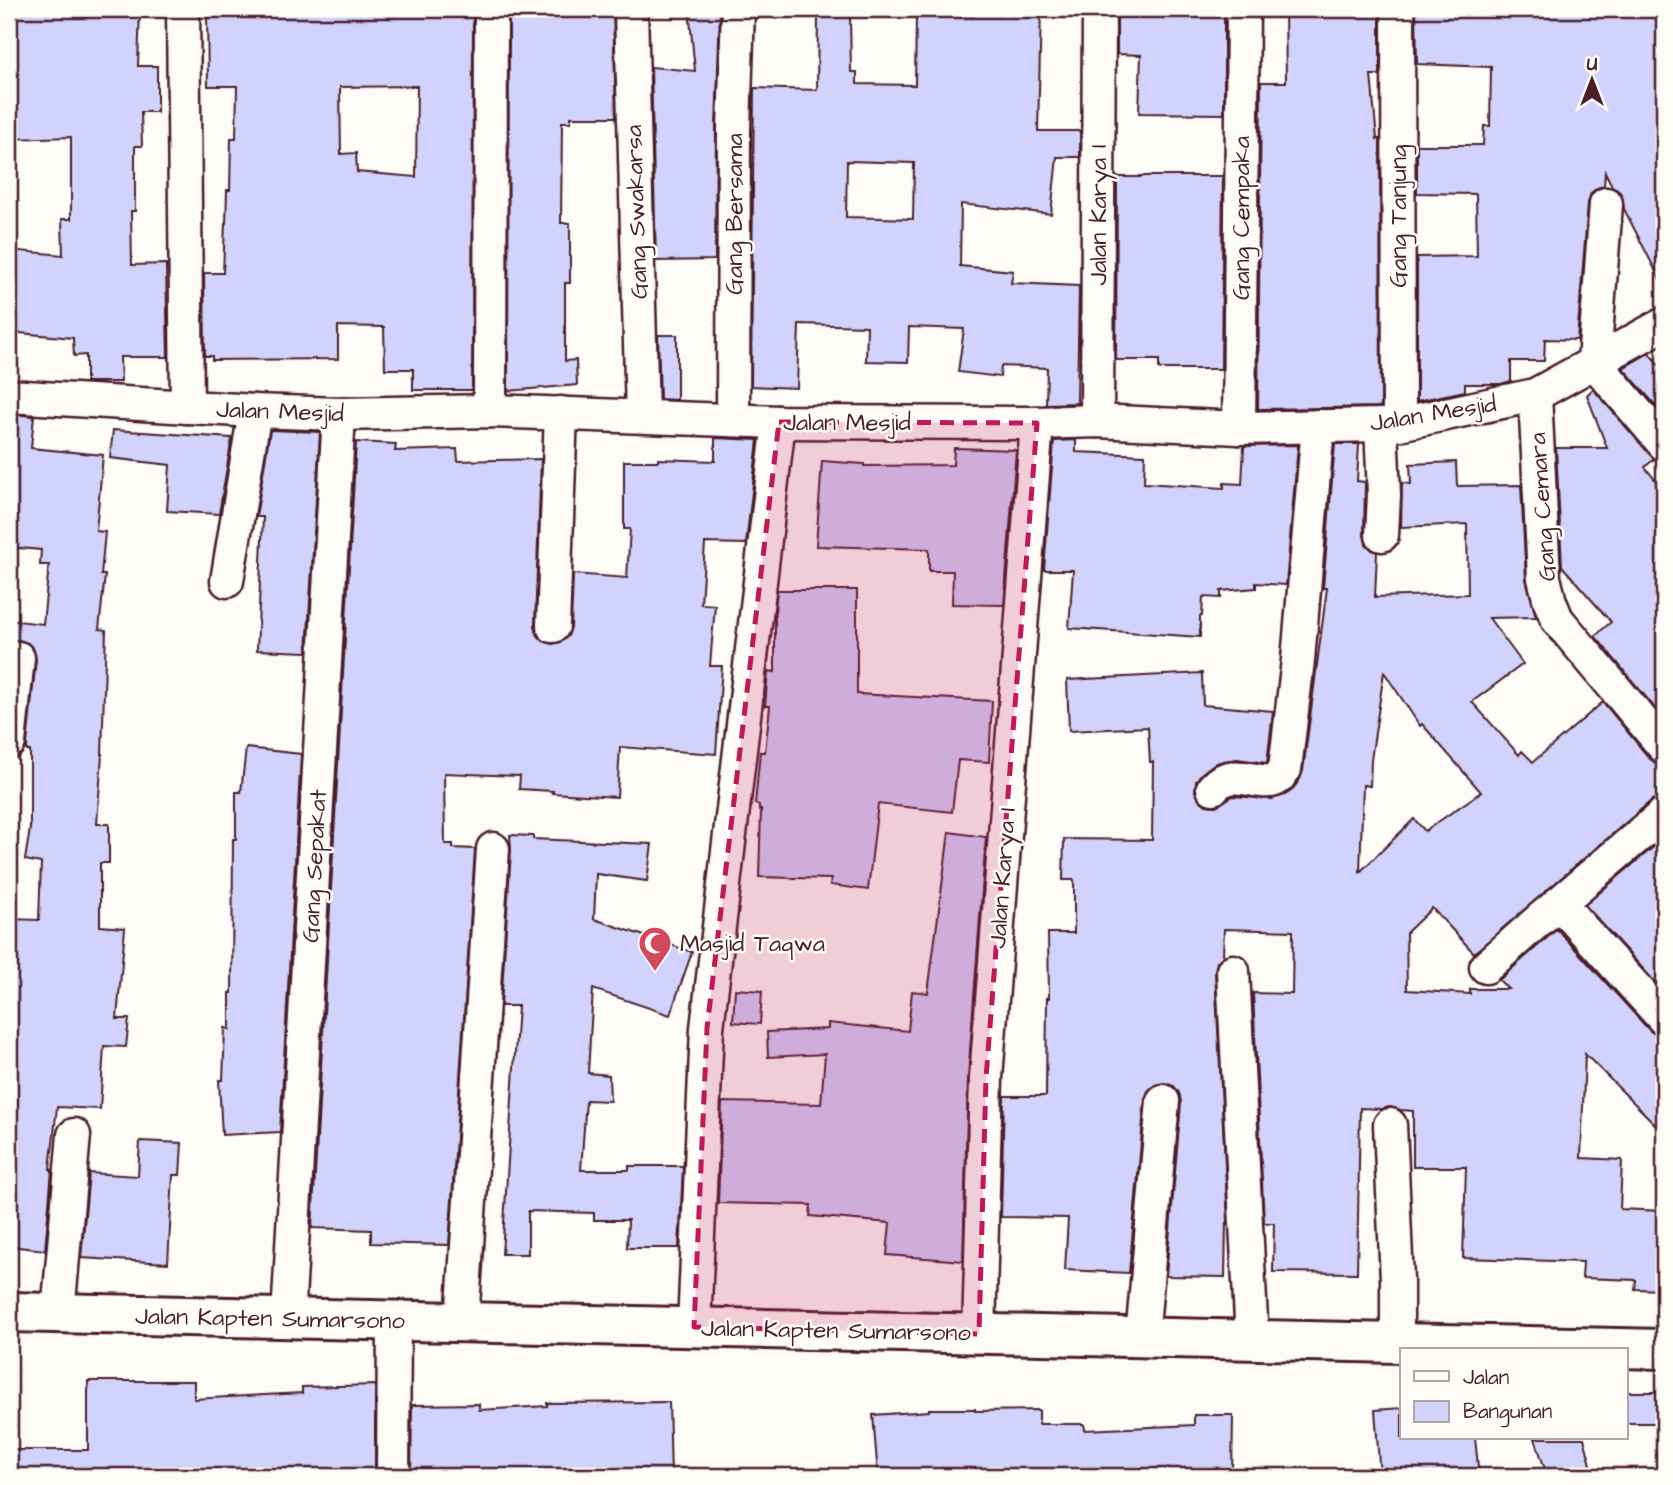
<svg xmlns="http://www.w3.org/2000/svg" width="1673" height="1485" font-family="'Architects Daughter',sans-serif">
  <style>
    .building { fill: #d1d3fc; stroke: #4a1f2b; stroke-width: 2; fill-rule: evenodd }
    .lines { fill: none; stroke-linecap: round; stroke-linejoin: round }
    .minor-casing { stroke: #4a1f2b; stroke-width: 37 }
    .highway-casing { stroke: #4a1f2b; stroke-width: 44 }
    .minor { stroke: #fdfcf7; stroke-width: 32 }
    .highway { stroke: #fdfcf7; stroke-width: 38 }
    .marked { fill: #c2185b; fill-opacity: 0.2; stroke: #c2185b; stroke-width: 5; stroke-dasharray: 14 9; stroke-linejoin: round }
    .labels { text-anchor: middle; stroke-width: 5; stroke-linejoin: round; paint-order: stroke }
    .street-label { font-size: 24px; fill: #4a1f2b; stroke: #fdfcf7 }
    .poi-label { font-size: 24px; fill: #4a1f2b; stroke: #fdfcf7; text-anchor: start }
  </style>
  <rect width="100%" height="100%" fill="#fdfcf7"/>
  <filter id="ink" filterUnits="userSpaceOnUse"><feTurbulence type="fractalNoise" baseFrequency=".0143" numOctaves="2"/><feDisplacementMap in="SourceGraphic" scale="14" xChannelSelector="R" yChannelSelector="G"/><feConvolveMatrix kernelMatrix="1 2 1 2 8 2 1 2 1" color-interpolation-filters="sRGB"/></filter>
  <g filter="url(#ink)">
    <!-- building -->
    <g class="building">
      <path d="M9,9H140L138,66H157V112H141L142,146H135V211H131L132,265L166,264L168,357H120L121,382H86V355L74,356L73,338L9,332V250L63,255L62,219H71V137L11,139Z"/>
      <path d="M244,9H473L472,390H413V369H385L384,327L338,326V359L212,360V356H205L204,273H223L225,223H226L227,190H230L231,138H236L237,86H208L207,13H244ZM417,86L416,177L357,172L356,153L341,154L340,87Z"/>
      <path d="M509,9H613L616,117H571V122H562L561,223H570V283H565V361L576,360L577,385L508,391Z"/>
      <path d="M689,9H720L716,128L715,260L656,261L651,67L695,71Z"/>
      <path d="M974,9H1041L1038,131H1080V157H1057L1051,214L961,204L960,266L1013,271L1011,283L1079,286L1077,403L1046,404L1047,368L1001,366L1000,377L958,372L964,329L909,327L908,362L866,361L867,326L799,324L797,388L751,386L754,88L817,90L818,15H850L851,72H857V84L915,85L916,15L974,16ZM847,161L914,163L913,219L846,217Z"/>
      <path d="M1117,9H1224V114L1139,113L1141,55L1117,54Z"/>
      <path d="M1285,9H1380V75H1371L1377,139H1380L1381,407L1258,409L1261,82H1286Z"/>
      <path d="M1416,9H1664V287L1624,209L1622,195L1617,189L1613,188L1605,172L1604,186L1597,188L1591,193L1588,203L1577,340L1545,339L1544,361H1511V381L1501,384H1465V391L1417,401V257L1477,256L1476,194L1417,193V145H1483L1484,126H1490L1491,67L1417,64Z"/>
      <path d="M1140,176H1223L1221,369H1159V360H1116L1117,177H1140Z"/>
      <path d="M658,335H677V400L660,399Z"/>
      <path d="M1649,353L1664,371V415L1623,368Z"/>
      <path d="M1593,389L1654,459L1645,467L1664,491V719L1595,636L1611,622L1562,566L1556,448H1607L1587,395Z"/>
      <path d="M9,414L34,416L31,448L103,455L96,531L105,532L101,575H105L99,629L106,630L102,754L97,824H109V863H100V926L125,928L117,1019H129L126,1047L104,1046L100,1109L57,1107L50,1169L52,1170L45,1250L9,1246V1032L11,994H9V919L39,920L41,863L25,860L30,829V751H27V744L36,659L34,650L28,643L19,640L9,643V620L43,624L49,565H40L41,550L9,547Z"/>
      <path d="M113,430L232,438L219,514L167,511L170,465L110,458Z"/>
      <path d="M270,430L320,432L307,652L257,650L263,517H256Z"/>
      <path d="M715,438L758,440L746,544L705,543L701,604L715,605L710,666H722L716,754L620,747L617,797L552,793L553,791L519,789L520,776L444,773L445,844H453V848L475,849L449,1245L371,1243V1230L312,1228L356,442L396,444L395,451L457,449L458,461L541,459L535,625L537,634L543,641L553,644L561,642L568,636L571,627L573,574L627,578L630,529H624V461H658V459L715,461Z"/>
      <path d="M1076,440V452L1145,455L1144,483L1224,488V483L1242,484L1244,446L1298,445L1286,585L1256,583V588L1221,591V598L1203,597L1202,616H1200V637L1069,628L1073,570H1044L1054,441Z"/>
      <path d="M1335,444H1359L1357,481L1365,482L1364,535L1366,544L1372,550L1377,552L1375,597L1468,594L1467,524L1401,527L1402,483L1411,484L1410,464L1456,462L1457,486L1521,485L1526,579L1536,617L1489,618L1523,664L1472,702L1519,755L1522,751L1533,762L1603,702L1650,759L1657,764L1664,765V796H1660L1652,800L1474,953L1432,908L1406,933L1407,990L1470,994V989H1508L1499,980L1557,929L1650,1031L1658,1036L1664,1037V1133L1585,1054L1581,1158L1622,1160L1620,1209L1664,1211V1290L1635,1289L1636,1280L1582,1278L1583,1262L1463,1258L1466,1167H1413V1111L1401,1110L1390,1107L1381,1109L1360,1108L1357,1273L1273,1272L1274,1223H1264L1253,993L1292,994L1293,931L1224,929L1223,956L1217,962L1215,971L1228,1223H1226L1225,1277L1166,1276L1181,1103L1179,1093L1174,1086L1165,1083L1155,1085L1148,1091L1145,1099L1129,1273L1065,1270L1068,1218L1001,1217L1004,1096H1046L1047,998H1049L1048,933H1074V880H1063L1064,839L1152,840L1153,762H1150L1148,727L1069,731L1067,680L1202,673L1203,705L1273,711L1267,763L1237,759L1223,761L1214,764L1201,774L1196,781L1195,791L1199,799L1206,805L1216,806L1233,796L1272,799L1285,795L1291,791L1299,781L1303,771L1327,588H1323ZM1384,672L1420,726L1422,724L1481,792L1425,831L1414,819L1360,872L1363,785L1370,786L1371,760Z"/>
      <path d="M954,448L1016,450L1004,605L952,604L953,571H929V549L816,546L822,461L864,464V466L953,465Z"/>
      <path d="M777,590H857V694L992,701L989,762L958,760L952,812L878,804L868,890L830,885L831,879L759,877L761,810H759V805L755,804L760,752H765L770,706H765L768,671L775,672V612Z"/>
      <path d="M246,748L301,754L280,1132L222,1135L219,1080H223L225,1028L230,1029V993H232L233,839H236V792H241Z"/>
      <path d="M949,832L986,837L968,1077L963,1261L887,1255L890,1223L810,1216L811,1205L718,1203L722,1102L821,1104L825,1054L768,1057L767,1032L828,1029V1023L908,1031L912,991L928,993Z"/>
      <path d="M510,835L533,836V839L652,844L647,881L596,874L594,919L692,952L670,1015L593,989L588,1073L609,1075L610,1101L586,1100L581,1170H629V1166H683L679,1248H627L628,1220H594V1213L528,1211V1254H502L518,1006H501L511,850Z"/>
      <path d="M1664,838V992L1585,905Z"/>
      <path d="M735,989L762,991L760,1024L733,1022Z"/>
      <path d="M140,1141L182,1143L180,1175H173L168,1263L81,1258L89,1173L138,1176Z"/>
      <path d="M88,1381H194V1399L302,1393V1387L375,1385V1476H9V1450H88Z"/>
      <rect x="1626" y="1392" width="38" height="31"/>
      <path d="M669,1402L671,1475L411,1476L412,1405L479,1404V1410L547,1406V1403Z"/>
      <path d="M1402,1408V1438H1475L1479,1476H1380L1375,1410Z"/>
      <path d="M929,1409H975V1411L1039,1410V1424H1084L1085,1430L1194,1425V1415H1233L1232,1476H878L873,1415L929,1411Z"/>
      <path d="M1535,1438H1584L1594,1476H1547Z"/>
    </g>
    <g class="lines">
      <defs>
        <g id="minor">
          <path d="M183,9L187,407"/>
          <path d="M631,9L642,416"/>
          <path d="M1398,9L1399,424"/>
          <path d="M1606,204L1594,362L1664,444"/>
          <path d="M1535,395L1544,578L1550,602L1557,619L1664,747"/>
          <path d="M9,396L255,411L339,414L490,411L779,422L1037,423L1097,421L1239,428L1381,425L1399,424L1535,395L1664,324"/>
          <path d="M490,411L491,9"/>
          <path d="M733,420L734,129L738,9"/>
          <path d="M1097,421L1099,9"/>
          <path d="M1381,425L1384,495L1382,535"/>
          <path d="M1239,428L1243,9"/>
          <path d="M227,581L255,411"/>
          <path d="M553,626L561,413"/>
          <path d="M9,742L18,658"/>
          <path d="M1213,788C1233,764 1262,790 1278,778C1280,776 1283,771 1285,769L1298,660L1318,426"/>
          <path d="M1559,903L1664,1019"/>
          <path d="M1486,967L1539,920L1664,814"/>
          <path d="M1233,971L1252,1340"/>
          <path d="M1390,1125L1397,1280V1343"/>
          <path d="M58,1313L74,1135"/>
          <path d="M288,1318L339,414"/>
          <path d="M462,1322L493,849"/>
          <path d="M694,1327L707,1028L779,422"/>
          <path d="M979,1334L986,1078L1037,423"/>
          <path d="M1142,1338L1163,1101"/>
          <path d="M393,1476L394,1320"/>
        </g>
        <path id="highway" d="M9,1312L1664,1349"/>
      </defs>
      <!-- minor casing -->
      <use href="#minor" class="minor-casing"/>
      <!-- highway casing -->
      <use href="#highway" class="highway-casing"/>
      <!-- minor -->
      <use href="#minor" class="minor"/>
      <!-- highway -->
      <use href="#highway" class="highway"/>
    </g>
  </g>
  <!-- marked area -->
  <path class="marked" d="M779,422L1037,423L986,1078L979,1334L694,1327L707,1028Z"/>
  <!-- icons -->
  <defs>
    <symbol id="mosque-pin" viewBox="-11 -11 22 30"><path d="M0 17L-7.5 6A9.5 9.5 0 1 1 7.5 6Z" fill="#d1495b" stroke="#fdfcf7"/><path d="M3.5-4.9A6 6 0 1 0 3.5 4.9A5 5 0 1 1 3.5-4.9Z" fill="#fff"/></symbol>
  </defs>
  <g fill-rule="evenodd">
    <use href="#mosque-pin" x="636" y="924" width="38" height="52"/>
  </g>
  <g class="labels">
    <!-- street labels -->
    <g class="street-label">
      <text transform="translate(636 212) rotate(-92)" y="8">Gang Swakarsa</text>
      <text transform="translate(734 214) rotate(-90)" y="8">Gang Bersama</text>
      <text transform="translate(1098 215) rotate(-90)" y="8">Jalan Karya I</text>
      <text transform="translate(1398 216) rotate(-90)" y="8">Gang Tanjung</text>
      <text transform="translate(1241 218) rotate(-90)" y="8">Gang Cempaka</text>
      <text transform="translate(280 411) rotate(2)" y="8">Jalan Mesjid</text>
      <text transform="translate(1433 413) rotate(-9)" y="8">Jalan Mesjid</text>
      <text x="847" y="430">Jalan Mesjid</text>
      <text transform="translate(1542 507) rotate(-94)" y="8">Gang Cemara</text>
      <text transform="translate(314 866) rotate(-87)" y="8">Gang Sepakat</text>
      <text transform="translate(1002 878) rotate(-86)" y="8">Jalan Karya I</text>
      <text transform="translate(270 1318) rotate(1)" y="8">Jalan Kapten Sumarsono</text>
      <text transform="translate(836 1330) rotate(1)" y="8">Jalan Kapten Sumarsono</text>
    </g>
    <!-- poi labels -->
    <g class="poi-label">
      <text x="680" y="951">Masjid Taqwa</text>
    </g>
  </g>
  <!-- margin -->
  <rect width="1673" height="1485" fill="none" stroke="#fdfcf7" stroke-width="35"/>
  <rect x="18" y="18" width="1638" height="1450" fill="none" stroke="#4a1f2b" stroke-width="2.5" filter="url(#ink)"/>
  <!-- legend -->
  <rect x="1400" y="1348" width="228" height="91" fill="#fdfcf7" stroke="#b5a4a5" stroke-width="2"/>
  <rect x="1414" y="1371" width="35" height="10" fill="#fdfcf7" stroke="#b5a4a5" stroke-width="2"/>
  <text x="1463" y="1384" font-size="21" fill="#4a1f2b">Jalan</text>
  <rect x="1414" y="1401" width="35" height="21" fill="#d1d3fc" stroke="#b5a4a5" stroke-width="2"/>
  <text x="1463" y="1418" font-size="21" fill="#4a1f2b">Bangunan</text>
  <!-- north arrow -->
  <g transform="translate(1592 80)" stroke="#fdfcf7" stroke-width="5" paint-order="stroke">
  <path d="M0-5L12 26L0 18L-12 26Z" fill="#4a1f2b"/>
  <text y="-10" font-size="19" font-weight="bold" text-anchor="middle" fill="#4a1f2b">U</text>
  </g>
</svg>
